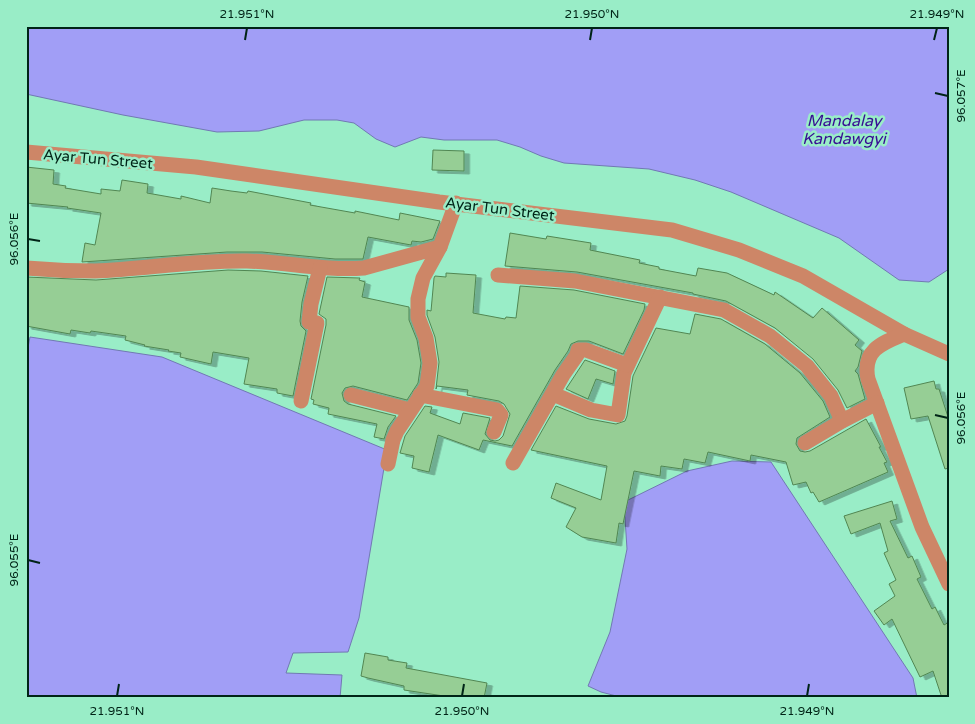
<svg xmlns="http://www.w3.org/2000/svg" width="975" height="724" font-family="'Varela Round',sans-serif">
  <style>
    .water { fill: #a19ef6; stroke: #7179b3 }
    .building { fill: #96ce95; stroke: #518652; filter: url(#shadow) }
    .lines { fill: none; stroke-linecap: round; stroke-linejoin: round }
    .street { stroke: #cd8667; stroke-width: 15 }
    .ticks { fill: none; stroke: #002417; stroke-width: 2 }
    .labels { text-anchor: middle; stroke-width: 5; stroke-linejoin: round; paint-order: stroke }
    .street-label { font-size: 15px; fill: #002417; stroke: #99edc7 }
    .water-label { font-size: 16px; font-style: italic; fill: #370d93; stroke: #99edc7 }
    .neatline { fill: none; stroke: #002417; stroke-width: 2 }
    .ticks-label { font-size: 12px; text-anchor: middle; fill: #002417 }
  </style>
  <defs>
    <filter id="shadow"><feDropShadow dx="5.5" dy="3" stdDeviation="0" flood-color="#0004"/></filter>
  </defs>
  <rect width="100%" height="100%" fill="#99edc7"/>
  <!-- water -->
  <g class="water">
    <path d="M26,26H949V269L929,282L899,280L839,238L731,192L695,180L649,169L564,163L541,156L520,147L497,140H444L421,137L395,147L376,139L354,123L337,120H304L259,131L217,132L123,115L26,94Z"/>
    <path d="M30,337L162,357L387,450L359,618L348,652L293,653L286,673L342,675L340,698H26V358Z"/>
    <path d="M732,461L771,462L913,678L917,698H624L601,692L588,686L610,632L627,549L624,502L687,471Z"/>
  </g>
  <!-- building -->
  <g class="building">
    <path d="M433,150L464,151V171L432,170Z"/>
    <path d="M26,167L54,170L53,184L66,186L65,188L101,194V189L120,191L122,180L148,184L147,193L181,199V196L210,203L212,188L231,191L247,193L248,191L311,203L310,205L355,213V211L399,220L400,213L440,221L433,239L421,242L412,241L411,245L368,237L363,259H335L262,252H227L82,262L85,243L95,245L101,213L67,208L68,207L26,203Z"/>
    <path d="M510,233L546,239L547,236L591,243L590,250L640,260L639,263L659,267V269L696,276L698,268L727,273L774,295L775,292L813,318L822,308L859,340L855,345L862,351L858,367L855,371L858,374L865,399L847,408L838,390L813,359L775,328L726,301L693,294V293L577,272L505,266Z"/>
    <path d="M228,270L261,271L308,276L302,302L300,321L301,326L306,331L293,396L277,393V389L244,384L249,358L213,352L211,364L180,357L181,353L168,351L169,350L144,346L145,345L125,340L126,336L91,331L90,333L71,330L70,334L26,326V277L96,280Z"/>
    <path d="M446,273L476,275L473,313L505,319L506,317L516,318L520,286L574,290L645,304L644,310L623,354L589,341H578L571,344L568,351L555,370L512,446L483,440L479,450L438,435L429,472L412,468L414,456L400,453L405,436L425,406L432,407L430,413L460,424L463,413L490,418L485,434L490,440L495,441L499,440L503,436L510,414L504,404L499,401L467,395L468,390L437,386L436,389L439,362L435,337L427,315V310L431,311L434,278L435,276L446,277Z"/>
    <path d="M327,277L360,278L359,280L365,282L362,297L409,307V320L417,340L421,363L418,383L407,400L353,386L345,388L342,393L344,401L348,404L396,416L388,427L384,439L374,437L377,424L328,414L329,408L313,404L314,400L311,399L326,325V319L319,314Z"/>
    <path d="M695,314L721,319L765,344L800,373L823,401L830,417L797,438L796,444L800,451L805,452L810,451L866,419L881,447H879L887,462L884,463L888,472L819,502L813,492L811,493L806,482L793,485L786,462L751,455L750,461L708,452L705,463L684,459L682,469L661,466L660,476L634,471L623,524L619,523L616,543L582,537L566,527L576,508L551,498L556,483L601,500L607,466L531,450L556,406L589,419L616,424L625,421L627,416L633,376L656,328L690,334Z"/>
    <path d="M585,360L615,371L613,384L596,379L588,399L566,389Z"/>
    <path d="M934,381L936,389H939L949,420V468L945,469L928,416L911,419L904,388Z"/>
    <path d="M892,501L897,519L890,521L908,558L912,556L921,577L917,579L932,609L935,607L944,625L949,622V698H942L933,671L920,677L892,619L884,625L874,611L895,596L889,584L896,580L884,553L888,551L880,523L851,534L844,516Z"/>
    <path d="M365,653L388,657V660L407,663L406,668L487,683L484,698H457L404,690V686L368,678L361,676Z"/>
  </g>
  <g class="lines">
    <!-- street -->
    <g class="street">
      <path d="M26,152L196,167L439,202L672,230L739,250L803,276L904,334L949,354"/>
      <path d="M26,268C49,270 72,271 95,271C145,269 196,260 247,261C286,262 325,271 364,268L440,247"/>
      <path d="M498,275L575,281L724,310L770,336L807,366L831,396L842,421"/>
      <path d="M904,334C882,343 862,350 868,379L922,527L949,584"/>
      <path d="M553,394L591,410L618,415L624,373L660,297"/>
      <path d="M351,395L410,410"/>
      <path d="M420,395L497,410L501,415L494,432"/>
      <path d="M301,401L317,323L309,322L311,304L320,268"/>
      <path d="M805,443L842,421L877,403"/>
      <path d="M513,463L563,375L577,355L578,350H586L627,365"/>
      <path d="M388,464L393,440L397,431L427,386L430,363L426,338L418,317V299L423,278L440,247L456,203"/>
    </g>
  </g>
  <!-- ticks -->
  <path class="ticks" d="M245,40L247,28M590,40L592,28M934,40L937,28M935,93L948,96M28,239L40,241M935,415L948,418M28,560L40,563M117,696L119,684M462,696L464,684M807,696L809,684"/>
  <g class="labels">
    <!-- street labels -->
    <g class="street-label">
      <text transform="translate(98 159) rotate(5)" y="5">Ayar Tun Street</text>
      <text transform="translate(500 209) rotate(7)" y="5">Ayar Tun Street</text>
    </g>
    <!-- water labels -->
    <g class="water-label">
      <text x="844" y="126">Mandalay<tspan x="844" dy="18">Kandawgyi</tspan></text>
    </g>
  </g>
  <!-- border -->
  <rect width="975" height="724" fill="none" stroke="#99edc7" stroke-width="55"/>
  <rect x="28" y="28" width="920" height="668" class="neatline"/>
  <g class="ticks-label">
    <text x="247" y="18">21.951°N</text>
    <text x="592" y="18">21.950°N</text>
    <text x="937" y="18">21.949°N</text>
    <text transform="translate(961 96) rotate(-90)" y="4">96.057°E</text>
    <text transform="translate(14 239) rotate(-90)" y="4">96.056°E</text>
    <text transform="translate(961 418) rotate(-90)" y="4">96.056°E</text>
    <text transform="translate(14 560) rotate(-90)" y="4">96.055°E</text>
    <text x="117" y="715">21.951°N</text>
    <text x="462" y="715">21.950°N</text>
    <text x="807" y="715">21.949°N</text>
  </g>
</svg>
